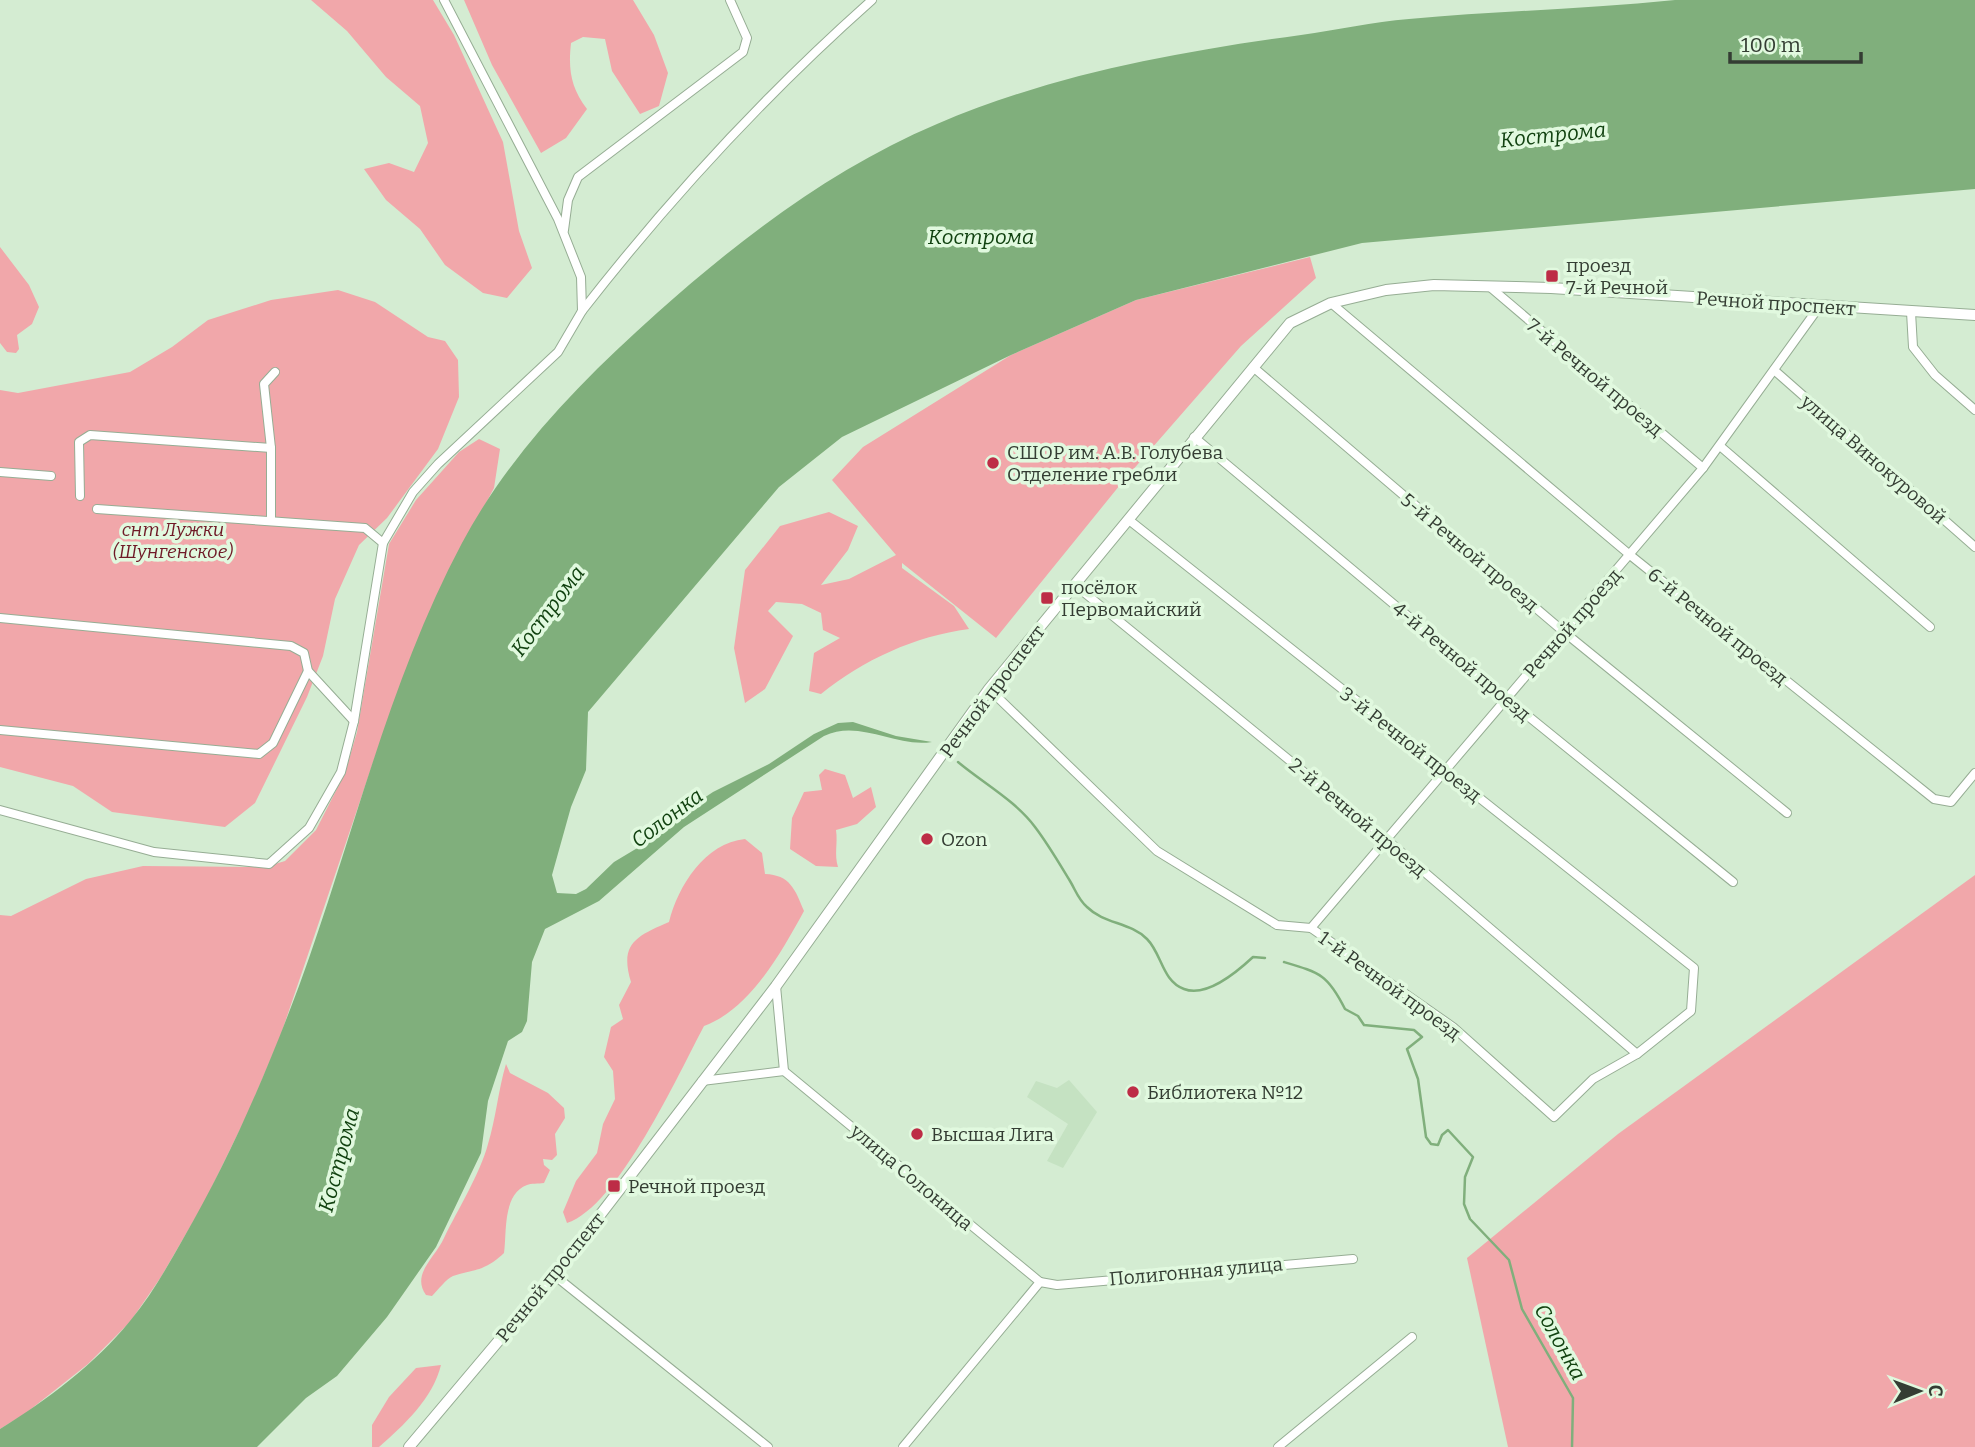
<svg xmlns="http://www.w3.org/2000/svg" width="1975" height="1447" font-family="Bitter,serif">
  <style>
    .built { fill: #c5e2c2 }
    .green { fill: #f1a7aa }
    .water { fill: #80af7c }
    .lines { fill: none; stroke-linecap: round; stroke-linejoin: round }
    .stream { stroke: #80af7c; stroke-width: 2.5 }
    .street-casing { stroke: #96ad94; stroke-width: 10 }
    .secondary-casing { stroke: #96ad94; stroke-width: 12 }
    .street { stroke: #fff; stroke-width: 8 }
    .secondary { stroke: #fff; stroke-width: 10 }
    .poi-dot { fill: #bd2d46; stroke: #e1f9df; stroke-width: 2.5 }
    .labels { text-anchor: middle; stroke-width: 7; stroke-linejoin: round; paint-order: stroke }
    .poi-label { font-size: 19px; fill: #343d33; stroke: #e1f9df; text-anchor: start }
    .street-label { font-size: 19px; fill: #343d33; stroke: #e1f9df }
    .park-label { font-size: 19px; font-style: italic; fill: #6f1a27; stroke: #e1f9df }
    .water-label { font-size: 21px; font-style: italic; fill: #114210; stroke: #e1f9df }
  </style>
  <rect width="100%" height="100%" fill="#d4ecd2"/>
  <!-- built -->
  <path class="built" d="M1069,1080L1097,1112L1063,1168L1047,1161L1068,1124L1027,1097L1036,1081L1057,1088Z"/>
  <!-- green -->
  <g class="green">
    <path d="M311,0H433L454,35L503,142L519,231L532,268L507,298L483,293L445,265L420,229L386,200L364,169L389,163L414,172L428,143L420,106L386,77L347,31Z"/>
    <path d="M464,0H633L654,35L668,73L659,106L640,114L612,71L605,39L583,37L571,43C568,70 571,88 587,109L566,138L541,153L492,65Z"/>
    <path d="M0,247L29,285L39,307L32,324L17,335L19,349L16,353L7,352L0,343Z"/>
    <path d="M1310,257L1316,278L1241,346L1124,480L996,638L902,563V568L954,606L969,629C915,636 863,660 821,694L809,691L814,653L840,638L823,630L821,613L802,604L776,602L768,611L793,636L765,689L745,703L734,648L745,570L780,526L829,512L858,526L848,550L821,585L849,579L896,555L832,480L863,447L1011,355L1136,300Z"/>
    <path d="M338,290L375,302L428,337L445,341L458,360L459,397L438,449L387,518L359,545L335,599L323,656L307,697L255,803L225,827L112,812L73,786L0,767V390L18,393L130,372L172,347L208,320L271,300Z"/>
    <path d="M479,439L500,449L494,488L439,591L376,754L280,1037L248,1113L204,1203L161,1277L130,1322L88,1364L26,1413L0,1429V915L11,916L86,879L143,866L265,867L285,861L316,830L345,773L357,732L389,544L416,500L459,452Z"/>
    <path d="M825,769L845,775L853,798L871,787L876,807L857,824L836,830C838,843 834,854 838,867L816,866L790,849L792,818L804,792L822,790L819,775Z"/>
    <path d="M745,839L762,853L765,874C790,875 795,889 804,911C781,953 750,1009 704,1026C679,1073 618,1207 567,1223L563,1212L576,1181L597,1153L603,1124L615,1099L613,1071L604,1057L611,1027L623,1019L619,1005L631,982C619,943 637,936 669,922C678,886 705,843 745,839Z"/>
    <path d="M1975,875V1447H1508L1467,1258L1618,1134Z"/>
    <path d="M506,1064L510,1073L548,1093L564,1108L565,1118L555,1134L557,1155L552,1160L543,1159L544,1165L550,1170L544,1183C538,1184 531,1183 527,1185C502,1194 507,1234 504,1253C485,1271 476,1269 453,1276C446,1279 438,1290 432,1296L426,1295C411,1274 435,1258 444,1238C458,1209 480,1174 488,1144C496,1118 498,1091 506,1064Z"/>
    <path d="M441,1365C433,1398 404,1425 379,1447H372V1425L389,1397L416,1368Z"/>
  </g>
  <!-- water -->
  <path class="water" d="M1675,0H1975V189L1362,243L1136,300L1011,355L842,437L779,487L588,712L586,770L571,807L552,875L557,893L576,894L586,889L614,862L654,838L677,816L713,792L769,764L814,734L838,723L853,722L896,736L932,742C895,748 860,719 824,736L684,827L599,901L545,929L532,962L527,1021L522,1032L508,1041L488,1101L481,1153L436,1247L387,1317L337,1376L306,1398L257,1447H0V1429C47,1400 95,1364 130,1321C151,1296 167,1267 183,1239C230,1158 266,1074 299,986C353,839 388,682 462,543C510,453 582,380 657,313C741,238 833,168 937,124C1054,74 1177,52 1301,35C1337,30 1373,22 1409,19C1498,11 1587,9 1675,0Z"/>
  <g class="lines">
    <!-- stream -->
    <g class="stream">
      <path d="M958,762C983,783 1016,801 1035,827C1048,844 1059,863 1070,881C1076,891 1078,899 1087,907C1104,924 1130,922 1147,939C1162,954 1162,981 1184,989C1207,998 1238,971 1253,957L1265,958"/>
      <path d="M1284,962C1321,973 1328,975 1345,1009L1358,1016L1364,1025L1414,1030L1422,1037L1407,1049L1418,1079L1426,1137L1431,1144L1438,1145L1442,1135L1448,1130L1473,1157L1465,1177L1464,1204L1470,1219L1509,1260L1522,1309L1573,1398L1572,1447"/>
    </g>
    <defs>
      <g id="street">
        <path d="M564,230L568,200L578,177L743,52L747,38L730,0"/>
        <path d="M1490,287L1703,468"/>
        <path d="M1331,303L1630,555L1934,799L1951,802L1975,773"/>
        <path d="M582,311C670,198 765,95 872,0"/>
        <path d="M1911,312L1913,347L1935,375L1975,410"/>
        <path d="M1253,367L1564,632L1787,813"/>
        <path d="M1774,370L1975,547"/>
        <path d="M1194,437L1507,699L1733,882"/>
        <path d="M1720,446L1930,627"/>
        <path d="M271,448L264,384L275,372"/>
        <path d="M0,472L51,476"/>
        <path d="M80,496L79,442L90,435L271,448V520"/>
        <path d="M97,509L365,528L383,543"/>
        <path d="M1075,585L1387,840L1637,1054"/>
        <path d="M0,618L291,646L304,653L308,671L354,721"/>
        <path d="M989,689L1157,851L1277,925L1311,928L1453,1027L1554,1117L1593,1079L1637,1054L1691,1011L1694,968L1129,520"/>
        <path d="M0,730L259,754L273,743L308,671"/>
        <path d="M0,810L154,852L269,864L309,828L341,772L354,721L383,543L413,492L438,464L558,352L582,311L581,277L558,219L444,0"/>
        <path d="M1311,928L1703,468L1819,307"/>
        <path d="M776,986L784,1071"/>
        <path d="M784,1071L1040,1282"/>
        <path d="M702,1081L784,1071"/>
        <path d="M554,1275L768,1447"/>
        <path d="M1040,1282L1057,1285L1353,1259"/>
        <path d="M903,1447L1040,1282"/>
        <path d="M1278,1447L1412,1337"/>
      </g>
      <path id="secondary" d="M409,1447L554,1275L776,986L989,689L1290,323L1331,303L1386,290L1434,285L1551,288L1975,315"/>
    </defs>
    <!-- street casing -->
    <use href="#street" class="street-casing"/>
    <!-- secondary casing -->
    <use href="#secondary" class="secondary-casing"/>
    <!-- street -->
    <use href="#street" class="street"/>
    <!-- secondary -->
    <use href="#secondary" class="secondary"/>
  </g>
  <!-- markers -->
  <g class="poi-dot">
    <rect x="1545" y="269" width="14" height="14" rx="3.5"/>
    <circle cx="993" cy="463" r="7"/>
    <rect x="1040" y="591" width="14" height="14" rx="3.5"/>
    <circle cx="927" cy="839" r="7"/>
    <circle cx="1133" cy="1092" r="7"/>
    <circle cx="917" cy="1134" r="7"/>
    <rect x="607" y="1179" width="14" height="14" rx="3.5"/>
  </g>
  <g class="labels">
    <!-- poi labels -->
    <g class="poi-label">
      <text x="1566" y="272">проезд<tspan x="1566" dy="22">7-й Речной</tspan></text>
      <text x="1007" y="459">СШОР им. А.В. Голубева<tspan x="1007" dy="22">Отделение гребли</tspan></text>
      <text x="1061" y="594">посёлок<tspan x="1061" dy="22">Первомайский</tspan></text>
      <text x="941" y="846">Ozon</text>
      <text x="1147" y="1099">Библиотека №12</text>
      <text x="931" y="1141">Высшая Лига</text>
      <text x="628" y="1193">Речной проезд</text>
    </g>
    <!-- street labels -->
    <g class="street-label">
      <text transform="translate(1776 303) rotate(4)" y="7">Речной проспект</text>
      <text transform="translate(1595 377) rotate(40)" y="7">7-й Речной проезд</text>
      <text transform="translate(1874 459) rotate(41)" y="7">улица Винокуровой</text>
      <text transform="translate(1470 552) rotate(40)" y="7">5-й Речной проезд</text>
      <text transform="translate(1572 623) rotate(-49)" y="7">Речной проезд</text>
      <text transform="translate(1718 626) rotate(39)" y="7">6-й Речной проезд</text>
      <text transform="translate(1462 661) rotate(40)" y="7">4-й Речной проезд</text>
      <text transform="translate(992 691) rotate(-53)" y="7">Речной проспект</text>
      <text transform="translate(1411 744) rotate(38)" y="7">3-й Речной проезд</text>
      <text transform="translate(1358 817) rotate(40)" y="7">2-й Речной проезд</text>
      <text transform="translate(1390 985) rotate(36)" y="7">1-й Речной проезд</text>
      <text transform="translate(912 1177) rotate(40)" y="7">улица Солоница</text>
      <text transform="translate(1196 1271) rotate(-5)" y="7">Полигонная улица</text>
      <text transform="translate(550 1277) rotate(-51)" y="7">Речной проспект</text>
    </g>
    <!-- park labels -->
    <g class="park-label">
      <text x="173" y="536">снт Лужки<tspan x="173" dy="22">(Шунгенское)</tspan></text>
    </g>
    <!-- water labels -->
    <g class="water-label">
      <text transform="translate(1553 135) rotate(-6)" y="7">Кострома</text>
      <text x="981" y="244">Кострома</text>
      <text transform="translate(548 611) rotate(-53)" y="7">Кострома</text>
      <text transform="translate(667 818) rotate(-37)" y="7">Солонка</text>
      <text transform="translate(339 1160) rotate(-75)" y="7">Кострома</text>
      <text transform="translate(1560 1342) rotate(61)" y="7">Солонка</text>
    </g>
  </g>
  <!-- north arrow -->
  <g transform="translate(1919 1391) rotate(89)" stroke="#e1f9df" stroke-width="5" paint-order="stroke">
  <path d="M0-5L12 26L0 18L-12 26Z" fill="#343d33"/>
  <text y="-10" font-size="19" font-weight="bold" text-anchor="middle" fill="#343d33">С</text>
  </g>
  <!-- scale -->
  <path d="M1730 52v10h131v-10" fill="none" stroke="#343d33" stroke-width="3.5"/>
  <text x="1741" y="52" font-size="21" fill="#343d33" stroke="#e1f9df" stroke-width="5" paint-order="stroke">100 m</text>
</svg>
